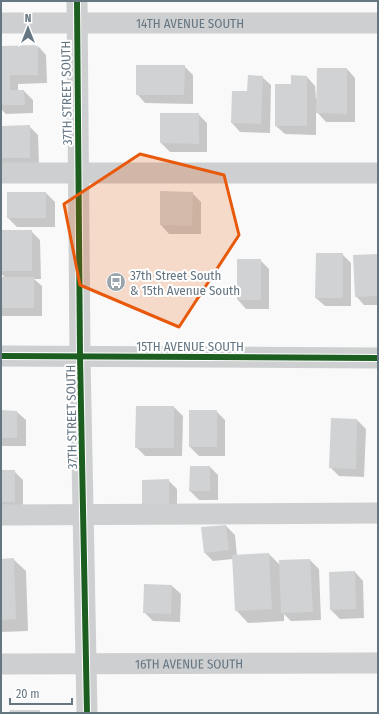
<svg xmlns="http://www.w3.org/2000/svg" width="379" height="714" font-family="'Fira Sans Condensed',sans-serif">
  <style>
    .shadow { fill: #0003 }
    .building { fill: #d0d2d3 }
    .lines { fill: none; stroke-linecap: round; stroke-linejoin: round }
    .minor { stroke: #cecfd0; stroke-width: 21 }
    .cycleway-casing { stroke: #fff; stroke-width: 8 }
    .cycleway { stroke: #1b5e20; stroke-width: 6 }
    .marked { fill: #e8590c; fill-opacity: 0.2; stroke: #e8590c; stroke-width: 3; stroke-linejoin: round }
    .labels { text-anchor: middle; stroke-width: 4; stroke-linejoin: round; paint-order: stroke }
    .street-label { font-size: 13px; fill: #657683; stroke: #fff }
    .poi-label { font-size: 13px; fill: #657683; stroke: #fff; text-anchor: start }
  </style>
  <rect width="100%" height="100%" fill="#f9f9f9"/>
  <!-- shadow -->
  <g class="shadow">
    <path d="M38,46L46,55L47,83L18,84V91H24L33,100V113L6,114L1,109V47Z"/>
    <path d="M184,66L193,75V104L145,103L137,94Z"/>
    <path d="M347,69L355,78V122H326L316,111V135L285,134L276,126L292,85L307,77L315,86L316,99H317Z"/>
    <path d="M262,77L271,85L270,133L240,132L232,123L248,92Z"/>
    <path d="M198,114L207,123V152H170L161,143Z"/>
    <path d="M29,126L38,135L39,166L1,167V127Z"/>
    <path d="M46,193L55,202V227H17L8,218Z"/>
    <path d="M192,193L201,202V234H169L161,225Z"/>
    <path d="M1,231H31L40,240L41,279H34L42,286V316H1V278H5L1,273Z"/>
    <path d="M342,254L351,263V306H325L316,298Z"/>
    <path d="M378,255V305H364L356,296Z"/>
    <path d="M260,260L269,269V309H246L238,300Z"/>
    <path d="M174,407L183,416L182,456H145L136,447Z"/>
    <path d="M1,411L17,412L26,420V446H1Z"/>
    <path d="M216,411L225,420V456H199L190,447Z"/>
    <path d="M357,420L366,429L364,477L339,476L330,467Z"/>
    <path d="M210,467L218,475V500H199L190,491Z"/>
    <path d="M1,471H14L23,480V510H1Z"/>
    <path d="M168,480L177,489V514H151Z"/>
    <path d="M226,526L235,535L237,556L269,554L280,565V561L310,560L319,569L321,620L291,621L284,614V621L248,623L236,610L233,559L213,561L204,552Z"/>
    <path d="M13,559L26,571L28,631L1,632V560Z"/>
    <path d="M355,572L363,581L364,618L340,619L331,610Z"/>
    <path d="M172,586L181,594L180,622L153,621L144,612Z"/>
  </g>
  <!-- building -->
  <g class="building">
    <path d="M38,45V75H10V90H24L25,105H1V46Z"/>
    <path d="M136,65H185L184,95H136Z"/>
    <path d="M317,68H347V114L316,113Z"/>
    <path d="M248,75L263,76L261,124L231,123L232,91H247Z"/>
    <path d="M291,75L307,76V126H275V84H291Z"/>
    <path d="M160,113H199V144L160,143Z"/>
    <path d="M30,125V158H1V126Z"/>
    <path d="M160,191L193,192L192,226L160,225Z"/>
    <rect x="7" y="192" width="39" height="26"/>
    <rect x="1" y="230" width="31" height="41"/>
    <path d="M316,253H343V298H315Z"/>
    <path d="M378,254V296L355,297L353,255Z"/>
    <rect x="237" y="259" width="24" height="41"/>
    <rect x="1" y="277" width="33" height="31"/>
    <path d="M136,406H174V448H135Z"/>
    <path d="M1,410L17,411V438H1Z"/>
    <rect x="189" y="410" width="28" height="37"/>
    <path d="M331,418L357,419L356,469L329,468Z"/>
    <path d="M190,466H210V491H189Z"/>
    <rect x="1" y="470" width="14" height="32"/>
    <path d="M169,479V506H142V480Z"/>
    <path d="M226,525L229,550L204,553L201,527Z"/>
    <path d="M269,553L272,609L235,611L232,555Z"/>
    <path d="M14,558L16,619L1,620V559Z"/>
    <path d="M310,559L313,612L281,613L279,560Z"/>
    <path d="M355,571L356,609L330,610L329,572Z"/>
    <path d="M144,584L172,585L171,614L143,613Z"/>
    <path d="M10,710H40V713H9Z"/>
  </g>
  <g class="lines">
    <!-- minor -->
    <g class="minor">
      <path d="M77,1L80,356L87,713"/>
      <path id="s1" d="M1,23H378"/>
      <path d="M1,173H378"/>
      <path d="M1,356L378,358"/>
      <path d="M1,515L378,513"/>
      <path id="s2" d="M1,664L378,663"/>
    </g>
    <defs>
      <g id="cycleway">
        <path d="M77,1L80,356L87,713"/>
        <path d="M1,356L378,358"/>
      </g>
    </defs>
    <!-- cycleway casing -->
    <use href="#cycleway" class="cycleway-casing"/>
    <!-- cycleway -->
    <use href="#cycleway" class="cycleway"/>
  </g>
  <!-- marked area -->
  <path class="marked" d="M140,154L224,175L239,235L179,327L80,285L64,204Z"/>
  <!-- icons -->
  <defs>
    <symbol id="bus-disc" viewBox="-11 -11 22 22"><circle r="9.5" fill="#99a4ac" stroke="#fff"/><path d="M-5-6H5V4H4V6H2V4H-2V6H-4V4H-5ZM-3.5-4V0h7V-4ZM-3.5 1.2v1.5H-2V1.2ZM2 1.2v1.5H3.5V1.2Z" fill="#fff"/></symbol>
  </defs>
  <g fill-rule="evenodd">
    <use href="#bus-disc" x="105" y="271" width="22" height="22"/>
  </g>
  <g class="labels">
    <!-- street labels -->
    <g class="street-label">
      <text dy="5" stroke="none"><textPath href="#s1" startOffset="189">14TH AVENUE SOUTH</textPath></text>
      <text transform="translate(66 93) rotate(-91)" y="5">37TH STREET SOUTH</text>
      <text x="190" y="351">15TH AVENUE SOUTH</text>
      <text transform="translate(71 417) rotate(-91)" y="5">37TH STREET SOUTH</text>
      <text dy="5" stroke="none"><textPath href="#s2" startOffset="188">16TH AVENUE SOUTH</textPath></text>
    </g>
    <!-- poi labels -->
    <g class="poi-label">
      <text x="130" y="280">37th Street South<tspan x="130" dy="15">&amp; 15th Avenue South</tspan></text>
    </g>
  </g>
  <!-- border -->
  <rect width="379" height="714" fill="none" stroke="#657683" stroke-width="4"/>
  <!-- north arrow -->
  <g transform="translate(28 28)" stroke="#ffffff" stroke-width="3" paint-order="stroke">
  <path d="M0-3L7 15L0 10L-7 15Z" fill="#657683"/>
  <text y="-6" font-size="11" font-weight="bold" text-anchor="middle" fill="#657683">N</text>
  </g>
  <!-- scale -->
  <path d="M10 698v6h62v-6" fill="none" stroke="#657683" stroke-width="2"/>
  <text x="16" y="698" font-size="12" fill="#657683" stroke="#ffffff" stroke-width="3" paint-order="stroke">20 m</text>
</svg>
